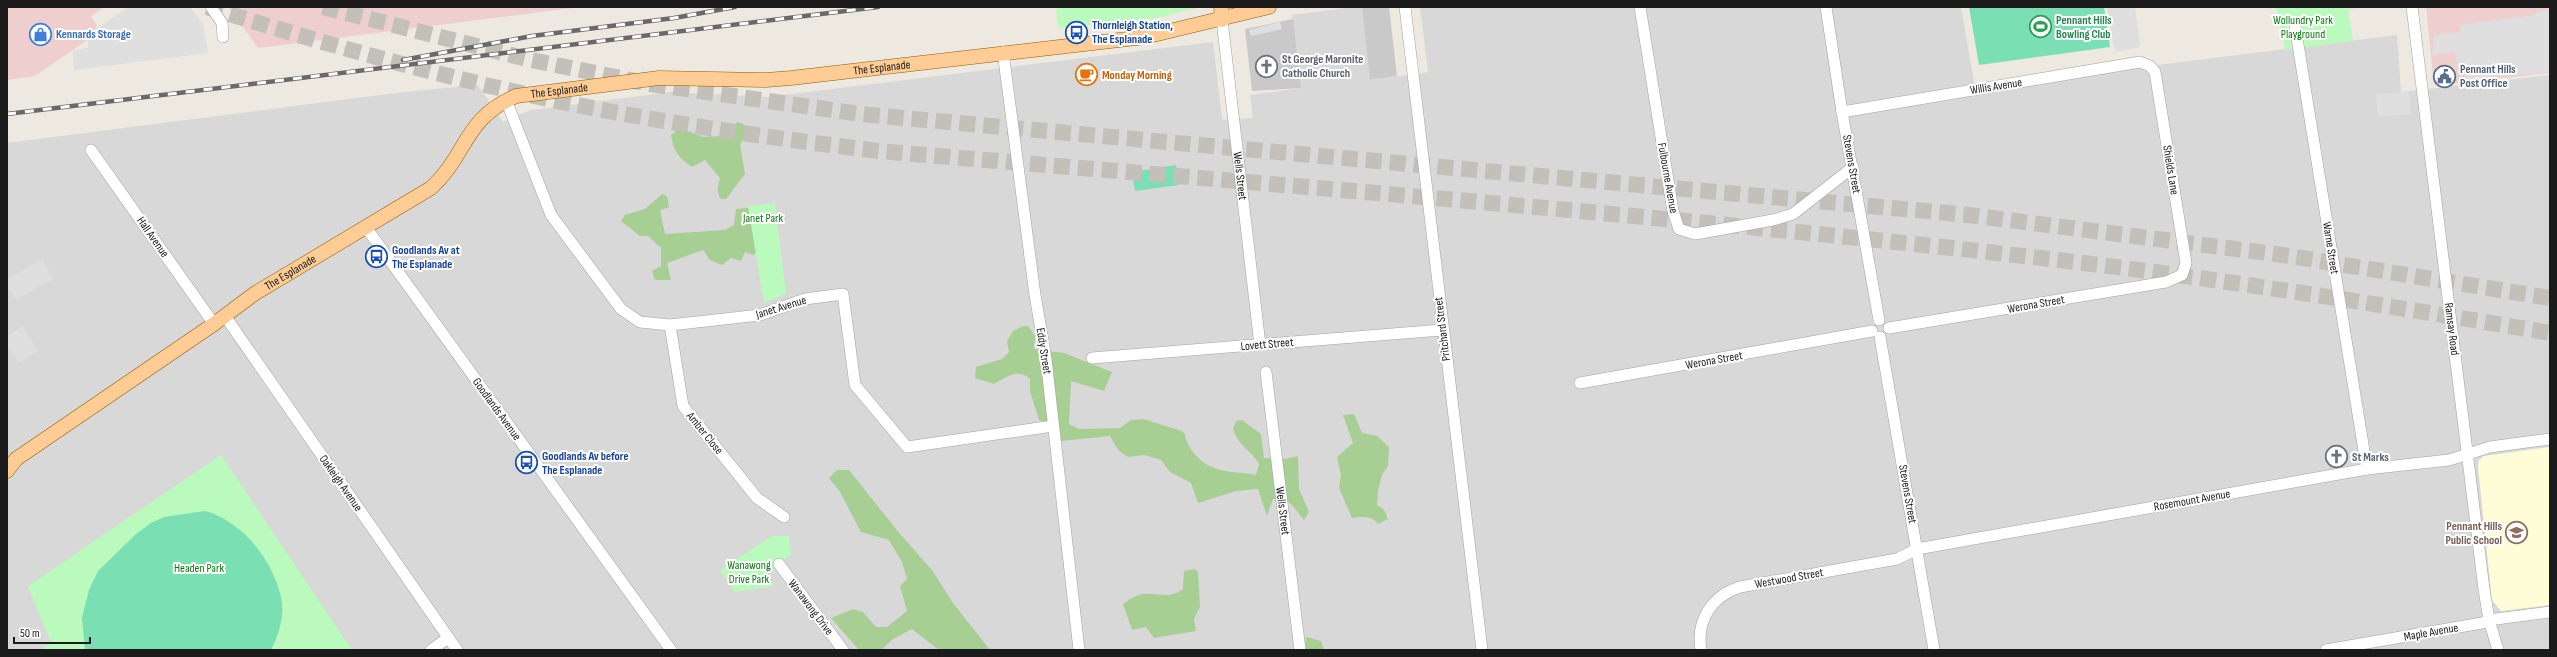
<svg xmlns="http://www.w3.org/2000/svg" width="2557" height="657" font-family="'Sofia Sans Condensed',sans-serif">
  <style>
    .residential { fill: #d9d8d8 }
    .commercial { fill: #efcece }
    .education { fill: #fffdd7 }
    .religious { fill: #c9c9c9 }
    .forest { fill: #a7ce93 }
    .park { fill: #bafabc }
    .pitch { fill: #7bdfb4 }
    .parking { fill: #dfdfdf }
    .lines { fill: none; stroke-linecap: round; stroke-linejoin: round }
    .highway-tunnel { stroke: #c3bfb9; stroke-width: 16; stroke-dasharray: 16 8; stroke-linecap: butt }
    .minor-casing { stroke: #a2a2a2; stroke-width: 12 }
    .major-casing { stroke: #925c00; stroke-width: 15 }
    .minor { stroke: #fff; stroke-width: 11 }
    .major { stroke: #fecc94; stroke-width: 14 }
    .rail-casing { stroke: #696969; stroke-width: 4.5 }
    .rail { stroke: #fff; stroke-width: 3; stroke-dasharray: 9; stroke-linecap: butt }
    .labels { text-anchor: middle; stroke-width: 4; stroke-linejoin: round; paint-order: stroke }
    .leisure-label { font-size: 12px; font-weight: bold; fill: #27864d; stroke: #fff; text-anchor: start }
    .park-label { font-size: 12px; fill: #087a0d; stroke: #fff }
    .transit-label { font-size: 12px; font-weight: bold; fill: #164399; stroke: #fff; text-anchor: start }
    .shop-label { font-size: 12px; font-weight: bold; fill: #366cbe; stroke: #fff; text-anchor: start }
    .worship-label { font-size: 12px; font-weight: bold; fill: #5b616d; stroke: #fff; text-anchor: start }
    .street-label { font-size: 12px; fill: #1b1b1b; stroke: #fff }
    .service-label { font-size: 12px; font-weight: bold; fill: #4e5e75; stroke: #fff; text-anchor: start }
    .food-label { font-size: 12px; font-weight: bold; fill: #c56008; stroke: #fff; text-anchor: start }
    .education-label { font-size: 12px; font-weight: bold; fill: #785e54; stroke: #fff; text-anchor: end }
  </style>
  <rect width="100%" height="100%" fill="#ede8e0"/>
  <!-- residential -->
  <path class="residential" d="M1354,7H1362L1371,80L1428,72L1420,7H1961L1975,88L2397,35L2401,92L2550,75V650H7V143L404,92L478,85L503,122L531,110L671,92L767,97L1213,42L1222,120L1253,118L1250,95L1301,88L1292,15Z"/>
  <!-- commercial -->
  <g class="commercial">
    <path d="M7,7H104L91,16L97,26L87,40L35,76L7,80Z"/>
    <path d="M229,7H581L258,48Z"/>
    <path d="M2426,7H2550V73L2434,85Z"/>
  </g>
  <!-- education -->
  <path class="education" d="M2550,447V605L2501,611L2492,600L2478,467L2479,460L2484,456Z"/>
  <!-- religious -->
  <g class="religious">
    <path d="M1362,7H1389L1397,76L1370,80Z"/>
    <path d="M1293,19L1301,88L1252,91L1245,29Z"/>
  </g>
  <!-- forest -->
  <g class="forest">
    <path d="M738,122L743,124L747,129L740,145L745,174L726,199H721C716,193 718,185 720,178L705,160L692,167C679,158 673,151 671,135L680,128L703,137L723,136L729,128Z"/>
    <path d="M662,194L667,196L669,207L660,210L665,234L725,230L734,225L736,209L769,206L761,248L753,255L745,252L741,261L731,258L722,265L710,260L703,250L667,263L671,280H655L652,271L661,266V248L648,236H640L621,221L625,215L645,209Z"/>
    <path d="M1023,326H1028L1035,336L1034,349L1064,353L1112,372L1104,391L1071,381L1069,424L1079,429L1120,428L1131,420L1143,419L1182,431L1185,434C1186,446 1200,463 1212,467C1225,473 1242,472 1256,475L1259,464C1250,449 1239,447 1233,429L1236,421L1242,420L1261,434L1264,458L1285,459L1298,456L1299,489L1309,512L1304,520C1296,510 1287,495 1273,499L1267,516L1258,489L1236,491L1198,503L1191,483L1170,472L1161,460L1144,455L1128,457L1118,450L1110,436L1061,441L1060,428L1039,420L1030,391V379C1017,368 1007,377 994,384L975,378L976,367L1002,359L1009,352L1007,341L1013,331Z"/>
    <path d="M1354,414L1362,433L1377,436L1389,447L1388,466L1382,475L1378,490L1377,505L1384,510L1388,519L1378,524C1372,515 1361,517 1352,518L1339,488L1341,475L1337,457L1353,443L1343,415Z"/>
    <path d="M837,470H849L900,534L932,570L953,603L990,650H939L912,629L893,639L881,650H859L831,618L853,609L863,612L876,627H887L907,611L900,586L907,579L902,562L889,540L861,532L840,492L829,478Z"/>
    <path d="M1195,569L1198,572L1200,607L1194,619L1196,631L1154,638L1146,627L1132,630L1123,604C1128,600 1136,595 1143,594C1159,592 1169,600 1183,589L1184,571Z"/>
    <path d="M1306,637L1321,641L1324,650H1305Z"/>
  </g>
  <!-- park -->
  <g class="park">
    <path d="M1066,7H1200L1157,18L1058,28L1056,9Z"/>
    <path d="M2276,7H2365L2348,9L2353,41L2285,50Z"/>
    <path d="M775,203L786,294L764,303L748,206Z"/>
    <path d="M221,455L352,650H41L51,643L28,586Z"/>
    <path d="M772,536H789L791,555L768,570V577L774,586L735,592L720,570Z"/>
  </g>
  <!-- pitch -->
  <g class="pitch">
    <path d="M1969,7H2104L2110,47L1979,65Z"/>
    <path d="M1176,165L1179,185L1135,191L1132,172Z"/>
    <path d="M205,511C242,521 272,559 281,597C285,615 279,634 271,650H85L82,618L89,590L98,571L136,534L151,523L164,517Z"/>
  </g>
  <!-- parking -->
  <g class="parking">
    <path d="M128,7H190L203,24L208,53L74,70L73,50L88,48V40L93,31Z"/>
    <path d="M2107,7H2135L2140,45L2138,48L2115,52Z"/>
    <path d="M2550,10V72L2467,79L2465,68L2457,67L2455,52L2432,55L2434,35L2461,32L2460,25L2535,15L2536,12Z"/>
    <path d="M1280,22L1282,29L1251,36L1249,30Z"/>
    <path d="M2409,92L2411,114L2378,117L2376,94Z"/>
    <path d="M42,259L53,279L16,300L7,285V279Z"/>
    <path d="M22,326L38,351L19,363L7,345V336Z"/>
  </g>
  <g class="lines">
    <!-- highway-tunnel -->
    <g class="highway-tunnel">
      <path d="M207,7C315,41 424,72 534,96C648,121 763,137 879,151C1254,183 1632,212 2006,254C2188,274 2369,302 2550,333"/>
      <path d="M323,7L531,60L650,84L860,114L1969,215L2283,255L2550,298"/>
    </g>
    <defs>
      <g id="minor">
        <path d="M211,7L222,23L223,37"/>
        <path d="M1405,7L1482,650"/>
        <path d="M1640,7L1673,211L1679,229L1695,234L1773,220L1793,214L1853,167"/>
        <path d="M1826,7L1842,112L1879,320"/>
        <path d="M2412,7L2484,589L2489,620L2498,650"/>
        <path id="s1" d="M1222,20L1260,345"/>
        <path d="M2295,26L2367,469"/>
        <path d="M1003,52L1035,295L1046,359L1079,650"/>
        <path d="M506,100L551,215L621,309L640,322L670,325L760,315L805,299L843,294L855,385L907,447L1053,426"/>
        <path d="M1842,112L2140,62L2150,66L2155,72L2186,263L2182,275L2166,282L1889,328"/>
        <path d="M91,150L214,324"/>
        <path d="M365,226L671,650"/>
        <path d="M225,316L457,650"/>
        <path d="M670,325L683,406L757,498L784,517"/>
        <path d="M1880,337L1934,650"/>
        <path d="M1092,358L1442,330"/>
        <path id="s2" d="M1266,372L1300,650"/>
        <path d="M1580,383L1872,331"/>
        <path d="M779,564L843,650"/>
        <path d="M431,650L448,638"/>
        <path d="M1701,650C1696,620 1712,596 1740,587L1897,559L1917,549L2367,469L2449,460L2490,447L2550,439"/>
        <path d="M2326,650L2482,623L2489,620L2550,612"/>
      </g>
      <g id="major">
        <path d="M1221,7L1222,20"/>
        <path id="s3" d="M7,471L16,459L214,324L254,294L431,188C468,154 463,119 516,96L659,78L766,80L791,78L1145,37L1269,7"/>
      </g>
    </defs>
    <!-- minor casing -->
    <use href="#minor" class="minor-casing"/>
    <!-- major casing -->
    <use href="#major" class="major-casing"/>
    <!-- minor -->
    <use href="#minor" class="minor"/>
    <!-- major -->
    <use href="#major" class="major"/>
    <defs>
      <g id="rail">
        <path d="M403,60L532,36L674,18L735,7"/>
        <path d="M7,114L878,7"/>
      </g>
    </defs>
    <!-- rail casing -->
    <use href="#rail" class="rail-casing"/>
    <!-- rail -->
    <use href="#rail" class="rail"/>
  </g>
  <!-- icons -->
  <defs>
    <symbol id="stadium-ring" viewBox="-11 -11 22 22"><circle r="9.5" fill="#fff" stroke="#2e9e5b" stroke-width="1.5"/><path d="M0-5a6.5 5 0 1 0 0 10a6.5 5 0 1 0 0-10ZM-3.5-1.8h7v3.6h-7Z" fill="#2e9e5b"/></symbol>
    <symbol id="bus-ring" viewBox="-11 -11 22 22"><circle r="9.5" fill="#fff" stroke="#1a4fb4" stroke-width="1.5"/><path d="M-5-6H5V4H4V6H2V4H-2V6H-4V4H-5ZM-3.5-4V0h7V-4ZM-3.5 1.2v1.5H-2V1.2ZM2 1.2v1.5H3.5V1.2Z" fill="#1a4fb4"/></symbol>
    <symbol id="shop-ring" viewBox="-11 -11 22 22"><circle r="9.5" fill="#fff" stroke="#3f7fe0" stroke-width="1.5"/><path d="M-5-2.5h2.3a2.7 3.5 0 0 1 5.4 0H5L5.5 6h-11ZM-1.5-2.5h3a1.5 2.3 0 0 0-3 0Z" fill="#3f7fe0"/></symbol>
    <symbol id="church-ring" viewBox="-11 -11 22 22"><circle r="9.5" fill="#fff" stroke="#6b7280" stroke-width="1.5"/><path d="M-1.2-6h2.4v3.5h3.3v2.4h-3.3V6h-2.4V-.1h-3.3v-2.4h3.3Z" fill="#6b7280"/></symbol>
    <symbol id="cafe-ring" viewBox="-11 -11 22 22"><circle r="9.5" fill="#fff" stroke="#e8710a" stroke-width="1.5"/><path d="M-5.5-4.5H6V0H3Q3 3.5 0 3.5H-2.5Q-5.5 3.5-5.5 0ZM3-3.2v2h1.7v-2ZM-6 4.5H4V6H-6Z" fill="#e8710a"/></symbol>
    <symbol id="civic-ring" viewBox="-11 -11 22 22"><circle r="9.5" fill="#fff" stroke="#5c6f8a" stroke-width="1.5"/><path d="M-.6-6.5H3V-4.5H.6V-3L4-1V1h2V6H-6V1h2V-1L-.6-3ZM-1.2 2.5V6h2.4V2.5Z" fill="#5c6f8a"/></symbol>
    <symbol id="school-ring" viewBox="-11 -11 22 22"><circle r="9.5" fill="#fff" stroke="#8d6e63" stroke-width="1.5"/><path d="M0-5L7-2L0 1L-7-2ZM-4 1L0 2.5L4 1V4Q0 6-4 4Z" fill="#8d6e63"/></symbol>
  </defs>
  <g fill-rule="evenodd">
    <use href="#stadium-ring" x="2028" y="14" width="25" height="25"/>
    <use href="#bus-ring" x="1064" y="20" width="25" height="25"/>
    <use href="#shop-ring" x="28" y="22" width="25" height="25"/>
    <use href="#church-ring" x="1254" y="54" width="25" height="25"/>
    <use href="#cafe-ring" x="1074" y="62" width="25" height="25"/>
    <use href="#civic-ring" x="2432" y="64" width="25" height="25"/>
    <use href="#bus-ring" x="364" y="244" width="25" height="25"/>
    <use href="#church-ring" x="2324" y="444" width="25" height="25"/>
    <use href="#bus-ring" x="514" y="450" width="25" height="25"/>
    <use href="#school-ring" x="2504" y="520" width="25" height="25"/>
  </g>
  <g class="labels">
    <!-- leisure labels -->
    <g class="leisure-label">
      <text x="2056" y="24">Pennant Hills<tspan x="2056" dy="14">Bowling Club</tspan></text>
    </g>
    <!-- park labels -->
    <g class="park-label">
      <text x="2303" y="24">Wollundry Park<tspan x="2303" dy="14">Playground</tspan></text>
      <text x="763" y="222">Janet Park</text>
      <text x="749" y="569">Wanawong<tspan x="749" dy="14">Drive Park</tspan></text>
      <text x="199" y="572">Headen Park</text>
    </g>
    <!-- transit labels -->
    <g class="transit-label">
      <text x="1092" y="29">Thornleigh Station,<tspan x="1092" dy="14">The Esplanade</tspan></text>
      <text x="392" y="254">Goodlands Av at<tspan x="392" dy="14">The Esplanade</tspan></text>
      <text x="542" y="460">Goodlands Av before<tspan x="542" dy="14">The Esplanade</tspan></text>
    </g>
    <!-- shop labels -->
    <g class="shop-label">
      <text x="56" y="38">Kennards Storage</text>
    </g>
    <!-- worship labels -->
    <g class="worship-label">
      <text x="1282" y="63">St George Maronite<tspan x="1282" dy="14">Catholic Church</tspan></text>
      <text x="2352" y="461">St Marks</text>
    </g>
    <!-- street labels -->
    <g class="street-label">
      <text dy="4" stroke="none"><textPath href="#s3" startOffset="1006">The Esplanade</textPath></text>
      <text transform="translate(1996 86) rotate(-9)" y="4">Willis Avenue</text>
      <text dy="4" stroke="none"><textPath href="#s3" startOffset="682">The Esplanade</textPath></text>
      <text transform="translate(1852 164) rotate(80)" y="4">Stevens Street</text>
      <text transform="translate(2171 170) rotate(81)" y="4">Shields Lane</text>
      <text dy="4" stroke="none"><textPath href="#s1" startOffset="157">Wells Street</textPath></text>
      <text transform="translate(1668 178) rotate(80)" y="4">Fulbourne Avenue</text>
      <text transform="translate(153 237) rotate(55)" y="4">Hall Avenue</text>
      <text transform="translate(2331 248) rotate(81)" y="4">Warne Street</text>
      <text dy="4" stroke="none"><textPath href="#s3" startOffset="347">The Esplanade</textPath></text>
      <text transform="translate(2036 304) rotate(-10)" y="4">Werona Street</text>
      <text transform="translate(781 307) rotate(-17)" y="4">Janet Avenue</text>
      <text transform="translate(1442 329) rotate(-97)" y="4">Pritchard Street</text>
      <text transform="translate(2452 329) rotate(83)" y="4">Ramsay Road</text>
      <text transform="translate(1267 344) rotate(-5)" y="4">Lovett Street</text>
      <text transform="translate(1044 351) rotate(81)" y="4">Eddy Street</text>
      <text transform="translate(1714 360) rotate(-10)" y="4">Werona Street</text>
      <text transform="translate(497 409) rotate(54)" y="4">Goodlands Avenue</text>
      <text transform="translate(705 433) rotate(51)" y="4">Amber Close</text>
      <text transform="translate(341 483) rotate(55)" y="4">Oakleigh Avenue</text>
      <text transform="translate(1908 494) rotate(80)" y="4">Stevens Street</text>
      <text transform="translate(2192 500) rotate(-10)" y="4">Rosemount Avenue</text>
      <text dy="4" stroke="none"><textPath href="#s2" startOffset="140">Wells Street</textPath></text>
      <text transform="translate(1789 578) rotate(-10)" y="4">Westwood Street</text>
      <text transform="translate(811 607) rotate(53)" y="4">Wanawong Drive</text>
      <text transform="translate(2431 632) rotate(-10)" y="4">Maple Avenue</text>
    </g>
    <!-- service labels -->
    <g class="service-label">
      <text x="2460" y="73">Pennant Hills<tspan x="2460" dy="14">Post Office</tspan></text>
    </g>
    <!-- food labels -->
    <g class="food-label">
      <text x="1102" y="79">Monday Morning</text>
    </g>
    <!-- education labels -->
    <g class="education-label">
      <text x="2502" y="530">Pennant Hills<tspan x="2502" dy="14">Public School</tspan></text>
    </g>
  </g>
  <!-- border -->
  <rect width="2557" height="657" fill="none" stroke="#1b1b1b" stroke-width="16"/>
  <!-- scale -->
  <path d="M14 637v6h76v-6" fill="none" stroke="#1b1b1b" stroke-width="2"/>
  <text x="20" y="637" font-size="12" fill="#1b1b1b" stroke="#ffffff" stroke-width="3" paint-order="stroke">50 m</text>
</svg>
